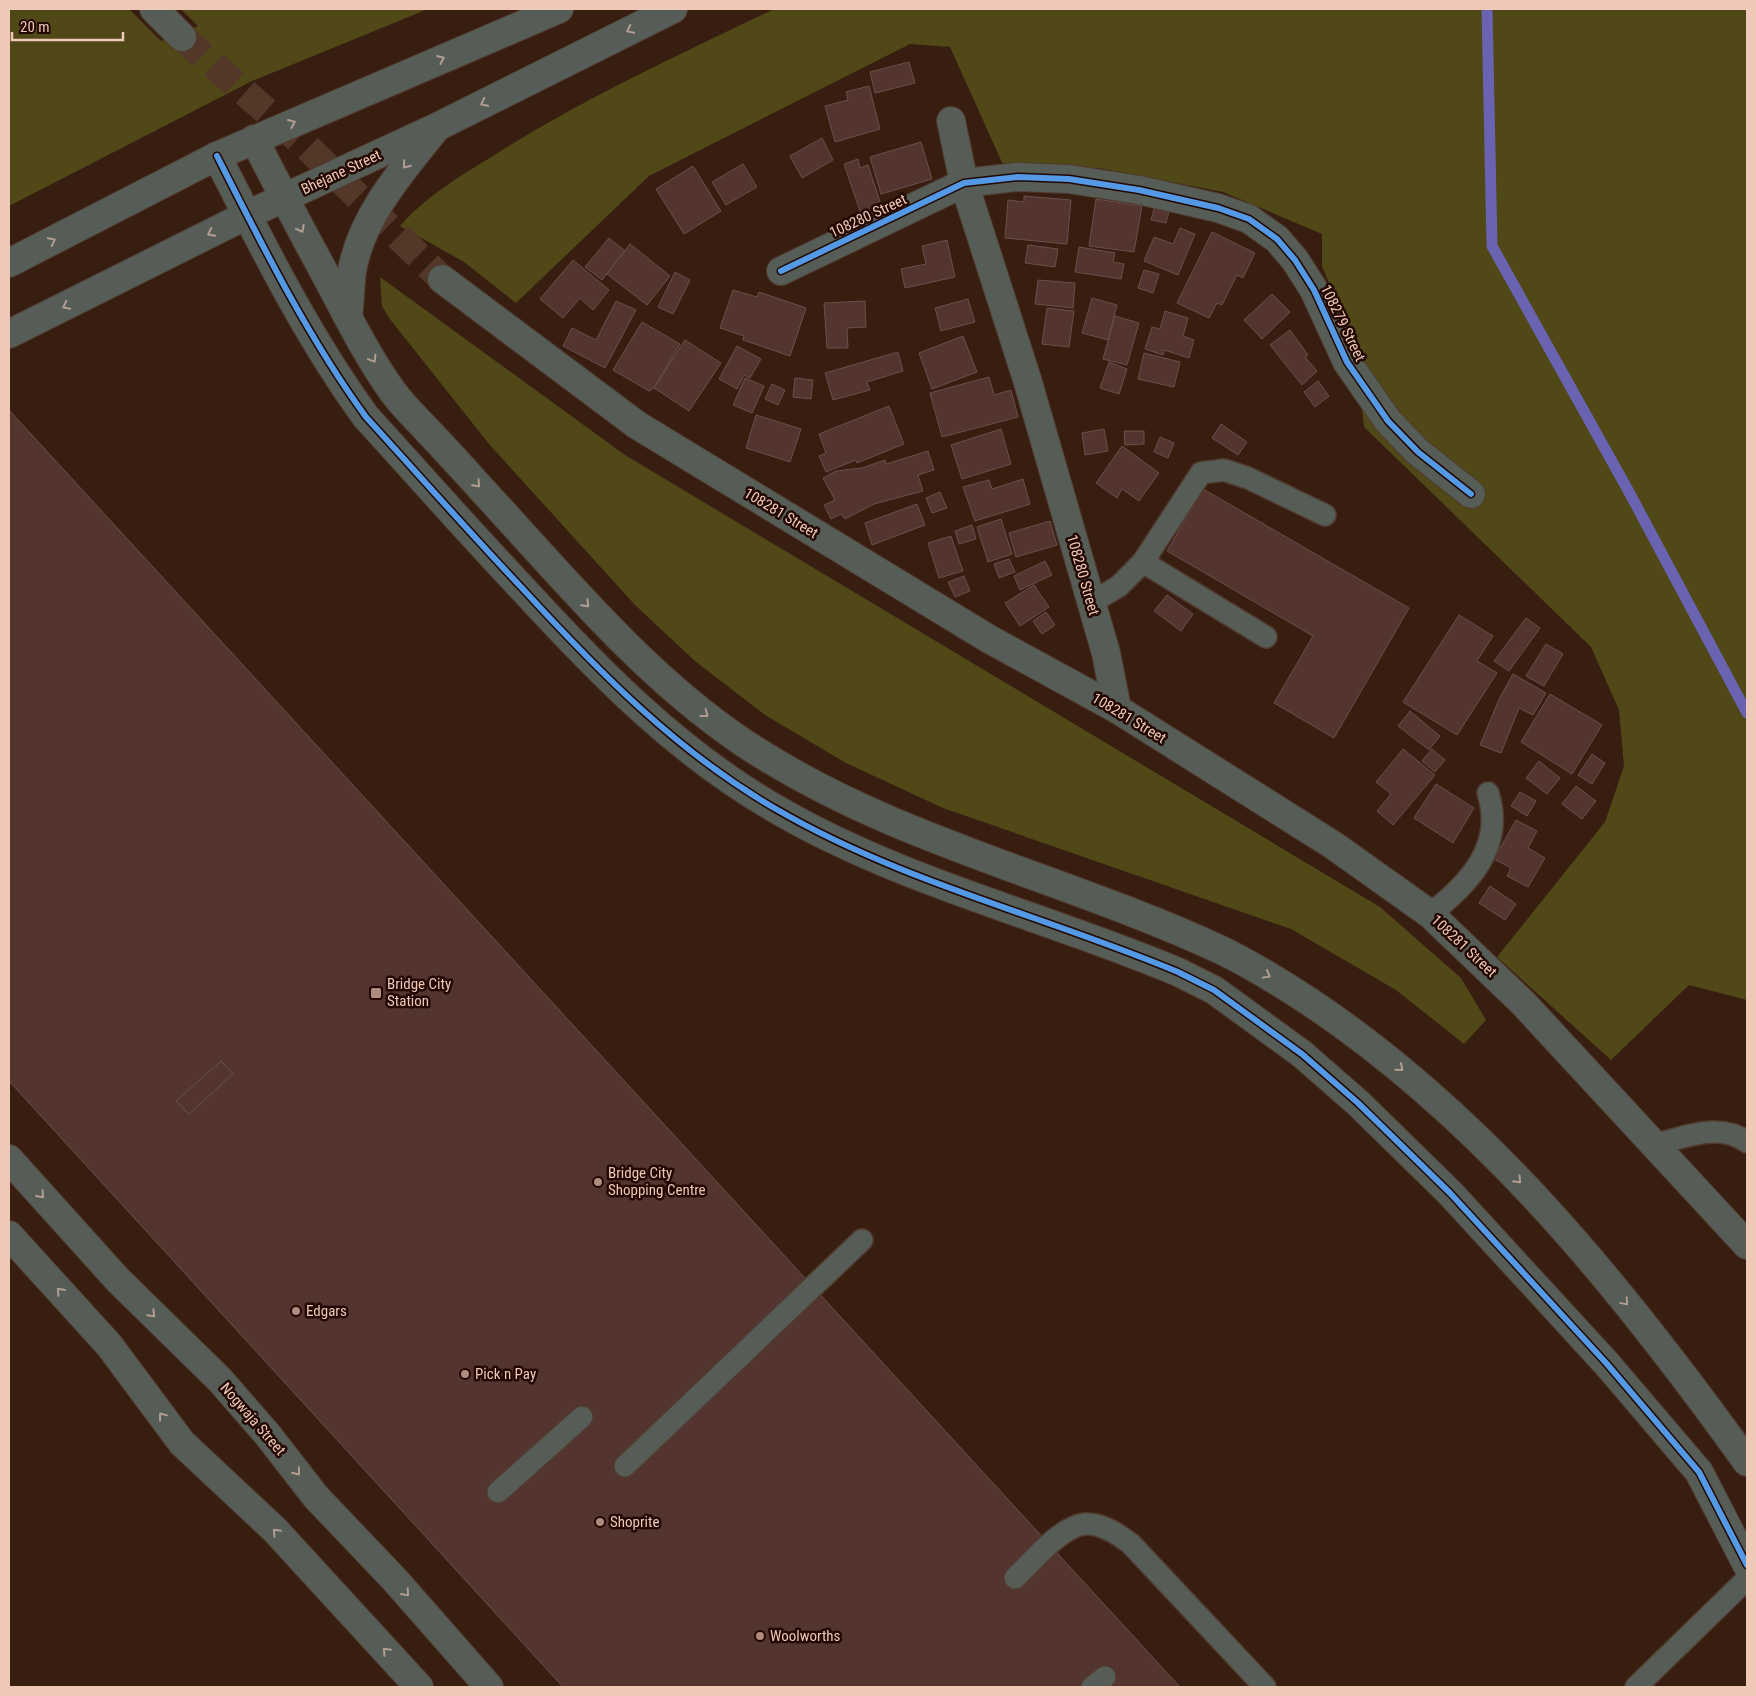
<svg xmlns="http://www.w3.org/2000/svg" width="1756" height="1696" font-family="'Roboto Condensed',sans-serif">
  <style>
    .green { fill: #504817 }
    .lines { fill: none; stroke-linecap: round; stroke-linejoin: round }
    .stream { stroke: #6963b1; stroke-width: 11 }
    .building { fill: #54342f; stroke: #6a504a }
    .minor-tunnel { stroke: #53382a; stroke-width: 28; stroke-dasharray: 28 14; stroke-linecap: butt }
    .service-casing { stroke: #513a2f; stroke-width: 24 }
    .minor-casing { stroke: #513a2f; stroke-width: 30 }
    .tertiary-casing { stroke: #513a2f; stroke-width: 30 }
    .service { stroke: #565d56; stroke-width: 21 }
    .minor { stroke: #565d56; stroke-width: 28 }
    .tertiary { stroke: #565d56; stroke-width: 28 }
    .cycleway-casing { stroke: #220801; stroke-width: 9 }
    .cycleway { stroke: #5399e6; stroke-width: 6 }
    .oneway { stroke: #b29d91 }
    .poi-dot { fill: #af8c7e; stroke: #220801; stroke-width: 2 }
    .labels { text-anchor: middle; stroke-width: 5; stroke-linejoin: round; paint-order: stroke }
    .street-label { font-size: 15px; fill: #efc8b8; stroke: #220801 }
    .poi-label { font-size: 15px; fill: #efc8b8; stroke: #220801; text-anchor: start }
  </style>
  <rect width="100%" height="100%" fill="#371e11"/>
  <!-- green -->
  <g class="green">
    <path d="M9,9H129L161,41L198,26L181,9H428L252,81L9,206Z"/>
    <path d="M774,9H1747V1000L1689,985L1611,1060L1497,957L1605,822L1624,766L1619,710L1591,647L1364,427L1355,346L1322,266V234L1223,192L1098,168L1004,167L950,47L910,44L649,176L516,303L464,262L400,226C425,197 460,176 493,156C582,99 679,55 774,9Z"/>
    <path d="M380,277L625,455L1380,907L1461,978L1486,1020L1464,1044L1396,990L1291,929L943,808L846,763L765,715L695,661L635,605L489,444L389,318L382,306Z"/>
  </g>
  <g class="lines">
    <!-- stream -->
    <path class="stream" d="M1487,9L1492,246L1629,492L1747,713"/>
  </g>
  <!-- building -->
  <g class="building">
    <path d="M909,62L915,83L875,93L870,72Z"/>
    <path d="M869,86L880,129L835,142L825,106L848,100L846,92Z"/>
    <path d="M822,138L833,160L802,178L790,156Z"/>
    <path d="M921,142L932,179L881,194L870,157Z"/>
    <path d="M858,159L860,168L868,165L883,211L862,217L844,164Z"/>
    <path d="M743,164L757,187L726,205L712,182Z"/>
    <path d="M693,166L721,211L684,234L656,189Z"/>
    <path d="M1024,196L1071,200L1067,244L1005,238L1008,200L1024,202Z"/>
    <path d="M1096,199L1142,206L1134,252L1089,246Z"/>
    <path d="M1156,202L1170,207L1166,223L1151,220Z"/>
    <path d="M1180,228L1195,234L1178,275L1144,261L1154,237L1173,244Z"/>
    <path d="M1212,232L1255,253L1243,278L1237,275L1222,305L1217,303L1209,318L1177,303Z"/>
    <path d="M609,238L625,251L602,280L585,267Z"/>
    <path d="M947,240L955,277L905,288L901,269L926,264L922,246Z"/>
    <path d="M630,244L670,276L647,305L607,274Z"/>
    <path d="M1028,245L1058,249L1055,267L1025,263Z"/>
    <path d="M1079,247L1115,253L1113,262L1124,264L1121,279L1075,272Z"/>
    <path d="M573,260L609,290L593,310L580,298L563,318L540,299Z"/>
    <path d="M1144,270L1159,274L1153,293L1138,288Z"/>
    <path d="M675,272L690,280L673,314L658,307Z"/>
    <path d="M1038,280L1075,283L1073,308L1035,304Z"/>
    <path d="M733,290L757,297L759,292L806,308L790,356L743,340L744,336L720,328Z"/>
    <path d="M1272,294L1290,312L1262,339L1244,320Z"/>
    <path d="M1092,298L1117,305L1108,340L1082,333Z"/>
    <path d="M968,299L975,322L941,331L935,308Z"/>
    <path d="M616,301L636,310L605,368L563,346L572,328L596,340Z"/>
    <path d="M865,301L866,327L847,328L848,348H827L824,303Z"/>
    <path d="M1047,308L1074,311L1069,347L1042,344Z"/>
    <path d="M1165,311L1188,318L1183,336L1194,340L1189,358L1164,350L1163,355L1145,349L1152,327L1160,329Z"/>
    <path d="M1115,316L1139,323L1127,365L1103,359Z"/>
    <path d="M642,322L680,344L654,388L649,391L613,370Z"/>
    <path d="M1290,330L1308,355L1305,357L1317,371L1302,385L1270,345Z"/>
    <path d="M963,336L977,372L932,389L919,353Z"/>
    <path d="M685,340L721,363L689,411L654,388Z"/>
    <path d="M737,346L761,359L750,378L744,375L737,389L719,379Z"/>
    <path d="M898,352L903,371L867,382L870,390L833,400L825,373Z"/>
    <path d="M1144,353L1180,362L1174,387L1138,379Z"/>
    <path d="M1109,362L1127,369L1119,394L1100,388Z"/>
    <path d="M989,377L994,395L1011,390L1018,417L942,437L930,393Z"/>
    <path d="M745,378L764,386L752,413L733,405Z"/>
    <path d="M795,378L813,380L811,399L793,397Z"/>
    <path d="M1318,381L1329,396L1315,407L1304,392Z"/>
    <path d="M772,384L785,390L778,405L765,399Z"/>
    <path d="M889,406L904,444L857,463L856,460L826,472L819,456L826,453L819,434Z"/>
    <path d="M9,410L1180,1687H563L9,1081Z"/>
    <path d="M756,415L801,429L790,462L746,448Z"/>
    <path d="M1221,424L1247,442L1238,455L1212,438Z"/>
    <path d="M1001,429L1011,464L962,479L951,445Z"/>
    <path d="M1104,429L1108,451L1085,455L1082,433Z"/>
    <path d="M1124,431H1144V444L1125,445Z"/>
    <path d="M1160,437L1174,443L1168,458L1154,452Z"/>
    <path d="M1122,446L1159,473L1139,501L1122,489L1117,498L1096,483Z"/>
    <path d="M928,451L934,470L918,475L923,491L874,504L845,519L841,514L831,519L824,505L835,500L823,478L836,471L862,468L885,460L886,464Z"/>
    <path d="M1023,479L1030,504L975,521L963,487L989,480L992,489Z"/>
    <path d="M1203,489L1409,608L1334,738L1274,703L1313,636L1167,551Z"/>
    <path d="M940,492L947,508L932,513L926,498Z"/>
    <path d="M917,504L925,525L872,545L865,523Z"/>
    <path d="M1001,519L1012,554L988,562L977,527Z"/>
    <path d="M1050,521L1057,545L1016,557L1009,533Z"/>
    <path d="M972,525L976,539L959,544L955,531Z"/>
    <path d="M951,536L963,571L939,578L928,543Z"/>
    <path d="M1009,559L1015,572L999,578L994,564Z"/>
    <path d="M1045,561L1052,575L1020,590L1014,576Z"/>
    <path d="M964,576L970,591L955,597L948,582Z"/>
    <path d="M1034,585L1049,607L1020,626L1005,603Z"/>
    <path d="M1167,595L1193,614L1181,631L1154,611Z"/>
    <path d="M1046,612L1055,625L1042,634L1033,621Z"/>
    <path d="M1459,615L1493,636L1477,661L1497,673L1457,735L1403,702Z"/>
    <path d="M1526,618L1540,628L1509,671L1494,661Z"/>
    <path d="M1546,644L1563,654L1544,686L1526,676Z"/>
    <path d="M1513,674L1546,693L1533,715L1519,708L1501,753L1480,745L1500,697Z"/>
    <path d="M1550,694L1602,725L1572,774L1521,742Z"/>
    <path d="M1410,711L1440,736L1429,750L1398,726Z"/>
    <path d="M1403,749L1435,775L1393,825L1377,811L1391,794L1376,782Z"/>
    <path d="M1432,749L1445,760L1435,772L1422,761Z"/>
    <path d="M1592,754L1605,763L1592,784L1578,775Z"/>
    <path d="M1539,761L1560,778L1547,794L1526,778Z"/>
    <path d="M1436,784L1474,808L1453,843L1414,818Z"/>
    <path d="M1576,786L1596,801L1582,819L1562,804Z"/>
    <path d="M1520,792L1536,801L1527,816L1511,806Z"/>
    <path d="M1516,820L1537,831L1528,848L1545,858L1528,887L1507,876L1511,868L1494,859Z"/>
    <path d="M1490,886L1516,904L1505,920L1479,903Z"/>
    <path d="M221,1061L233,1074L189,1114L176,1101Z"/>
  </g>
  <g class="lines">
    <!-- minor-tunnel -->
    <path class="minor-tunnel" d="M182,37L307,147L442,279"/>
    <defs>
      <g id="service">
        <path d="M1143,562L1266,637"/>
        <path d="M1091,603L1119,586L1143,562L1201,473L1224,470L1248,478L1325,515"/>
        <path d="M1430,914C1469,884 1505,846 1488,793"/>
        <path d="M1655,1145C1684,1137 1720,1122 1747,1142"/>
        <path d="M625,1466L862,1240"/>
        <path d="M498,1492L582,1417"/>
        <path d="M1015,1578C1032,1562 1061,1526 1085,1524C1102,1523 1118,1534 1131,1544L1265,1687"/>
        <path d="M1092,1687L1105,1677"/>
        <path d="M1636,1687L1747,1579"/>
      </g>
      <g id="minor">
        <path d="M154,9L182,37"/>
        <path d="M951,121L964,183L1027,379L1106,653L1117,709"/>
        <path d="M781,271L964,183L1018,177L1069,179L1139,190L1218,208L1249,219L1277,239L1295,260L1314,290L1347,362L1388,421L1418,452L1471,494"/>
        <path d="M442,279L637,425L989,639L1117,709L1333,845L1430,914L1523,1003L1747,1245"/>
        <path d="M9,1159L118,1280L220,1380L267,1434L316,1497L395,1580L489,1687"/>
        <path d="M9,1235L109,1345L182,1443L275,1530L419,1687"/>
      </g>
      <g id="tertiary">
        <path d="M254,139C279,188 305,237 331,285C350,321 369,359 393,392C403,406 416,418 427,430C451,455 474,481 497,506C573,589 647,677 741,741C888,840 1062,876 1221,950C1252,965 1281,983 1310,1002C1487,1120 1624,1291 1747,1462"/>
        <path d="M217,156C262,245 307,336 366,417C418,474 469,532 522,588C599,672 677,752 776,809C901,882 1045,916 1178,972L1214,990L1302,1054L1358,1103L1450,1193L1607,1364L1699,1472L1747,1565"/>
        <path d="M9,263L217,156L559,9"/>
        <path d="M348,317C350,302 350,286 352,271C361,218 400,173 433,132"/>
        <path d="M9,334L247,215L437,127L673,9"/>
      </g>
    </defs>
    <!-- service casing -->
    <use href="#service" class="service-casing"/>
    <!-- minor casing -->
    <use href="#minor" class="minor-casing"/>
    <!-- tertiary casing -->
    <use href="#tertiary" class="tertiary-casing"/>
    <!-- service -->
    <use href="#service" class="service"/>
    <!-- minor -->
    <use href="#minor" class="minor"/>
    <!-- tertiary -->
    <use href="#tertiary" class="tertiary"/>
    <defs>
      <g id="cycleway">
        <path d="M217,156C262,245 307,336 366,417C418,474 469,532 522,588C599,672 677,752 776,809C901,882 1045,916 1178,972L1214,990L1302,1054L1358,1103L1450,1193L1607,1364L1699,1472L1747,1565"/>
        <path d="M781,271L964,183L1018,177L1069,179L1139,190L1218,208L1249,219L1277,239L1295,260L1314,290L1347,362L1388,421L1418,452L1471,494"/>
      </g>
    </defs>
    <!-- cycleway casing -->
    <use href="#cycleway" class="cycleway-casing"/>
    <!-- cycleway -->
    <use href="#cycleway" class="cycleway"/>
  </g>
  <!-- one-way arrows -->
  <defs><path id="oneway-chevron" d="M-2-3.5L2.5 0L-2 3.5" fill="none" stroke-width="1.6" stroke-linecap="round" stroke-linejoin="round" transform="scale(1.25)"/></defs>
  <g class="oneway">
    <use href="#oneway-chevron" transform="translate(630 30) rotate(154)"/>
    <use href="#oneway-chevron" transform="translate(441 59) rotate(-23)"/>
    <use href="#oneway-chevron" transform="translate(484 103) rotate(153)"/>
    <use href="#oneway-chevron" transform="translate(292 123) rotate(-23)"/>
    <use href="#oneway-chevron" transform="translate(406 165) rotate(128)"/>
    <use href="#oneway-chevron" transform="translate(301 229) rotate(62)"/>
    <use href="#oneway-chevron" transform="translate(211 233) rotate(153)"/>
    <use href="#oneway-chevron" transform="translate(52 241) rotate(-27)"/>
    <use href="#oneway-chevron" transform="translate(66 306) rotate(153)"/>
    <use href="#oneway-chevron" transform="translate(373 359) rotate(59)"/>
    <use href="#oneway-chevron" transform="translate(477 484) rotate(47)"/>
    <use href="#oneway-chevron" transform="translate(586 604) rotate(47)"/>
    <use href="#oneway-chevron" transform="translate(705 714) rotate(37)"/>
    <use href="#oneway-chevron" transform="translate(1267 975) rotate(29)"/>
    <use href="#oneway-chevron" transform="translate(1400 1068) rotate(40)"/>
    <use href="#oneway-chevron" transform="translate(1518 1180) rotate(47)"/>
    <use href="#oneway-chevron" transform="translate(41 1195) rotate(48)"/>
    <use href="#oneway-chevron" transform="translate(60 1291) rotate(-132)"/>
    <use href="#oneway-chevron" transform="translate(1625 1302) rotate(50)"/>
    <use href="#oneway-chevron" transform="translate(152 1314) rotate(45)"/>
    <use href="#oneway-chevron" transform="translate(162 1416) rotate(-127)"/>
    <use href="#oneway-chevron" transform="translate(297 1472) rotate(52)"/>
    <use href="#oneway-chevron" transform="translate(276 1532) rotate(-134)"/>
    <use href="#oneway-chevron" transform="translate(406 1593) rotate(49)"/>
    <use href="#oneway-chevron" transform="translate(386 1651) rotate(-133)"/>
  </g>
  <!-- markers -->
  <g class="poi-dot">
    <rect x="370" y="987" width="12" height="12" rx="2.5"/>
    <circle cx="598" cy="1182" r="5"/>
    <circle cx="296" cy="1311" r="5"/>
    <circle cx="465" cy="1374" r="5"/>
    <circle cx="600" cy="1522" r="5"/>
    <circle cx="760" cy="1636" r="5"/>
  </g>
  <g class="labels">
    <!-- street labels -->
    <g class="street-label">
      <text transform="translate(341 172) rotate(-25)" y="5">Bhejane Street</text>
      <text transform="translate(868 216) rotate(-25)" y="5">108280 Street</text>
      <text transform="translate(1343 323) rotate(64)" y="5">108279 Street</text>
      <text transform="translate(781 513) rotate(31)" y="5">108281 Street</text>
      <text transform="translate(1083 575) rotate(74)" y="5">108280 Street</text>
      <text transform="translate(1129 718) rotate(31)" y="5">108281 Street</text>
      <text transform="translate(1464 946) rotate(43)" y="5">108281 Street</text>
      <text transform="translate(253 1419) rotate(49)" y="5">Nogwaja Street</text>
    </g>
    <!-- poi labels -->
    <g class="poi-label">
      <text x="387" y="989">Bridge City<tspan x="387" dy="17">Station</tspan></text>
      <text x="608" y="1178">Bridge City<tspan x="608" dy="17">Shopping Centre</tspan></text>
      <text x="306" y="1316">Edgars</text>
      <text x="475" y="1379">Pick n Pay</text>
      <text x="610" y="1527">Shoprite</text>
      <text x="770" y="1641">Woolworths</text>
    </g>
  </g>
  <!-- border -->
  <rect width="1756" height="1696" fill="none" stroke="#efc8b8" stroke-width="20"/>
  <!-- scale -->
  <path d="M12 32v8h111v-8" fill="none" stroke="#efc8b8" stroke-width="2.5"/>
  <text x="20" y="32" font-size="15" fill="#efc8b8" stroke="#220801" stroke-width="4" paint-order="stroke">20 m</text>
</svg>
